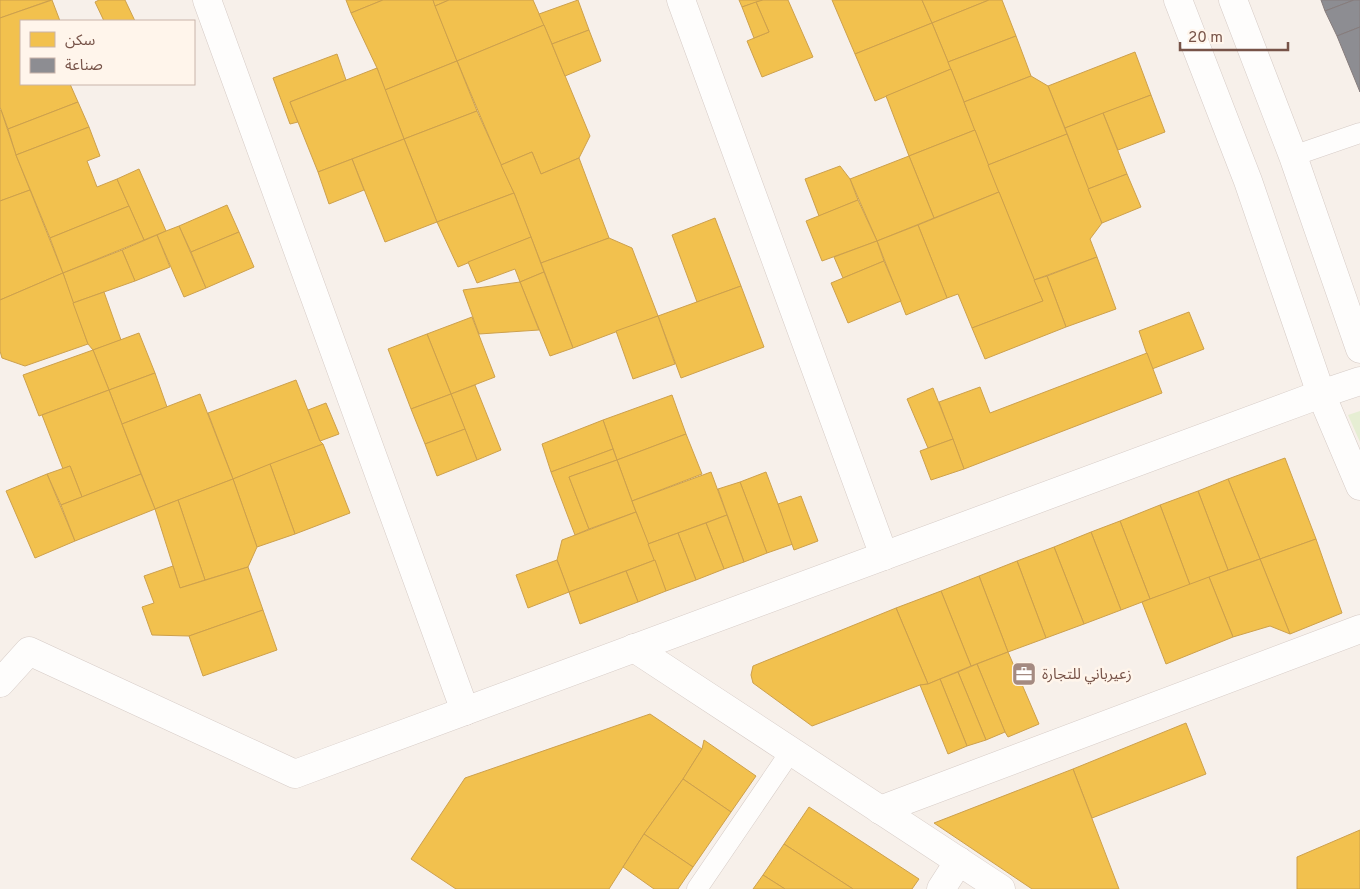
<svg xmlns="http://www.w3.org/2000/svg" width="1360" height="889" font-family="Overpass,'Noto Sans Arabic',sans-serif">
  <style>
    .green { fill: #e6eed3 }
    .homes { fill: #f2c14e; stroke: #cda04c }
    .industry { fill: #8d8d92; stroke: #867c7c }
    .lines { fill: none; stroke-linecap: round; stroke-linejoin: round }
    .lane-casing { stroke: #d6cbc6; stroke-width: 21 }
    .street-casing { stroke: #d6cbc6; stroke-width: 29 }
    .lane { stroke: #fefdfc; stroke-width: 20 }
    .street { stroke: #fefdfc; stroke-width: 28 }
    .labels { text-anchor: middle; stroke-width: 5; stroke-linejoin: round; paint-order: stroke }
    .poi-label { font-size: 15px; fill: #775348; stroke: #fff5eb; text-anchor: start }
  </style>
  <rect width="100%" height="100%" fill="#f7f0ea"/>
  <!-- green -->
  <path class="green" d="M1360,411V442L1348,415Z"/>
  <!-- homes -->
  <g class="homes">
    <path d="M0,0H51L0,18Z"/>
    <path d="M52,0L60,21H21V84H70L78,102L8,129L0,107V18Z"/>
    <path d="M99,0H125L135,21H104L95,2Z"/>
    <path d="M346,0H383L351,13Z"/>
    <path d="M383,0H433L457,61L385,90L377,68L351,13Z"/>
    <path d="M433,0H449L435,6Z"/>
    <path d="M449,0H533L544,25L457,61L435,6Z"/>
    <path d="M578,0L589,30L552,44L539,14Z"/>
    <path d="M739,0H763L742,7Z"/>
    <path d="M763,0H788L813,57L762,77L747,41L769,32L756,2Z"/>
    <path d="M832,0H922L932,23L855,54Z"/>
    <path d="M922,0H989L932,23Z"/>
    <path d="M989,0H1002L1016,36L948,62L932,23Z"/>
    <path d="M756,2L769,32L754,38L742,7Z"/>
    <path d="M932,23L951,69L875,101L855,54Z"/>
    <path d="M544,25L590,136L579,158L541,174L532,152L501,165L457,61Z"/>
    <path d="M589,30L601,61L565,76L552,44Z"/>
    <path d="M1016,36L1031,76L964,102L948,62Z"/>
    <path d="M1135,52L1151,95L1065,128L1048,86Z"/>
    <path d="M337,54L346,80L290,102L298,122L290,124L273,78Z"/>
    <path d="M457,61L477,111L404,139L385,90Z"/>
    <path d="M377,68L404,139L318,172L290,102Z"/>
    <path d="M951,69L975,130L909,156L886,96Z"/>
    <path d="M1031,76L1048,86L1067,134L988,165L964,102Z"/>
    <path d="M1151,95L1165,132L1118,150L1103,113Z"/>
    <path d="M78,102L89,127L16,155L8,129Z"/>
    <path d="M0,110H1L16,155L30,190L0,201Z"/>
    <path d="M477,111L514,193L437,222L404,139Z"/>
    <path d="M1103,113L1127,174L1088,189L1065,128Z"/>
    <path d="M89,127L100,156L87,161L97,187L117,179L129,206L50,238L16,155Z"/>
    <path d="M975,130L999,192L934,218L909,156Z"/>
    <path d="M1067,134L1102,223L1090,239L1097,257L1034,280L988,165Z"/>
    <path d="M404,139L437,222L385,242L352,159Z"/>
    <path d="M532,152L541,174L579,158L609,238L541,263L514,193L501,165Z"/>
    <path d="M909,156L934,218L877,241L850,179Z"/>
    <path d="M352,159L364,190L329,204L318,172Z"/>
    <path d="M840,166L850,179L858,200L819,216L805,179Z"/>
    <path d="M139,169L166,231L144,240L117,179Z"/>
    <path d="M1127,174L1141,207L1102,223L1088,189Z"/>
    <path d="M30,190L63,273L0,300V201Z"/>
    <path d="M999,192L1043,301L972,328L958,294L947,298L918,225Z"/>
    <path d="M514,193L531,237L458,267L437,222Z"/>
    <path d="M858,200L877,241L822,261L806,221Z"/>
    <path d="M227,205L239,232L191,252L179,226Z"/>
    <path d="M129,206L144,240L63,273L50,238Z"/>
    <path d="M715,218L741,286L697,302L672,235Z"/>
    <path d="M918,225L947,298L906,315L877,241Z"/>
    <path d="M179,226L206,288L184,297L157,235L166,231Z"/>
    <path d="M239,232L254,267L206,288L191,252Z"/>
    <path d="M157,235L170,267L135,281L122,250Z"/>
    <path d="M531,237L544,272L520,282L515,269L477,283L468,262Z"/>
    <path d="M609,238L632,248L658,316L573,348L541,263Z"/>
    <path d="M877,241L884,261L843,278L834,257Z"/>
    <path d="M122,250L135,281L73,303L63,273Z"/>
    <path d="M1097,257L1116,309L1066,327L1047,276Z"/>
    <path d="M884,261L901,301L848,323L831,283Z"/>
    <path d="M544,272L573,348L550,356L520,282Z"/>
    <path d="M63,273L88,344L25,366L2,358L0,351V300Z"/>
    <path d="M1047,276L1066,327L985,359L972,328L1043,301L1034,280Z"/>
    <path d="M520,282L539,330L479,334L463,290Z"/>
    <path d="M741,286L764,347L681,378L658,316Z"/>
    <path d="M104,292L121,340L93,350L88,344L73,303Z"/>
    <path d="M1189,312L1204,349L1152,369L1139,331Z"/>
    <path d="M658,316L675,364L633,379L616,331Z"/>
    <path d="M472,317L495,377L451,394L427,334Z"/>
    <path d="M139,333L155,373L109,390L93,350Z"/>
    <path d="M427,334L451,394L411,409L388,349Z"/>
    <path d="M93,350L109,390L39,416L23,375Z"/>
    <path d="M1147,353L1162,393L964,469L939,402L980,387L990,413Z"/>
    <path d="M155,373L167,407L122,424L109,390Z"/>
    <path d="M296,380L320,441L323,444L233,479L208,413Z"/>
    <path d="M475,385L501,450L477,460L451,394Z"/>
    <path d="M933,388L953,439L928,448L907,399Z"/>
    <path d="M109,390L141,474L82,497L70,466L63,469L42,415Z"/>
    <path d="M200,394L233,479L155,509L122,424Z"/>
    <path d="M451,394L465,429L425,444L411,409Z"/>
    <path d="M672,395L686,434L617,460L603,420Z"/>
    <path d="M326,403L339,434L320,441L308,410Z"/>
    <path d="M603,420L613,449L551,472L542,444Z"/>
    <path d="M465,429L477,460L437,476L425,444Z"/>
    <path d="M686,434L702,474L632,501L617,460Z"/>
    <path d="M953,439L964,469L931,480L920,451Z"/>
    <path d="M323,444L350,513L295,534L270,464Z"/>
    <path d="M613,449L617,460L569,477L589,529L575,535L551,472Z"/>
    <path d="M1285,458L1316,539L1260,559L1228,479Z"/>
    <path d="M617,460L636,512L589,529L569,477Z"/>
    <path d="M270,464L295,534L257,547L233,479Z"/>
    <path d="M70,466L82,497L61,505L47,474Z"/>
    <path d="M711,472L727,515L648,544L632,501Z"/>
    <path d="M766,472L793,544L767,553L740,482Z"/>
    <path d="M47,474L75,541L35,558L6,491Z"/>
    <path d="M141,474L155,509L75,541L61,505Z"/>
    <path d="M233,479L257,547L248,567L205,580L178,500Z"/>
    <path d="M1228,479L1260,559L1228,570L1198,491Z"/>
    <path d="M740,482L767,553L744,562L718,489Z"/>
    <path d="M1198,491L1228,570L1190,585L1160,505Z"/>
    <path d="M801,496L818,541L794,550L778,504Z"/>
    <path d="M178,500L205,580L180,588L155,509Z"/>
    <path d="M1160,505L1190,585L1150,599L1120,521Z"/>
    <path d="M636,512L655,560L569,592L557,560L562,540Z"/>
    <path d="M727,515L744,562L724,569L706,523Z"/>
    <path d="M1120,521L1150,599L1121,610L1091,532Z"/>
    <path d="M706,523L724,569L696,580L678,533Z"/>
    <path d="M1091,532L1121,610L1084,624L1054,547Z"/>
    <path d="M678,533L696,580L666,591L648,544Z"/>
    <path d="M1316,539L1342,613L1290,634L1260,559Z"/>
    <path d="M1054,547L1084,624L1046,638L1017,561Z"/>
    <path d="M1260,559L1290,634L1270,626L1233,637L1209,577Z"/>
    <path d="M557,560L569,592L528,608L516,575Z"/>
    <path d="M655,560L666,591L638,602L626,571Z"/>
    <path d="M1017,561L1046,638L1008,652L979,576Z"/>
    <path d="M173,566L180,588L248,567L263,610L189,636L152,635L142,607L154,603L144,576Z"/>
    <path d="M626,571L638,602L580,624L569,592Z"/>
    <path d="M979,576L1008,652L971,666L941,591Z"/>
    <path d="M1209,577L1233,637L1166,664L1142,602Z"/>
    <path d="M941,591L971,666L928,684L896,608Z"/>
    <path d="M896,608L928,684L920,685L812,726L753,683L751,675L753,666Z"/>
    <path d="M263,610L277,650L203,676L189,636Z"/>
    <path d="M1008,652L1039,724L1008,737L1005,732L977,664Z"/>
    <path d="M977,664L1005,732L986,740L958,672Z"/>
    <path d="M958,672L986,740L967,746L940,679Z"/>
    <path d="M940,679L967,746L948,754L920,685L928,684Z"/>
    <path d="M650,714L702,749L683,779L644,834L609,889H456L411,859L465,778Z"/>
    <path d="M1186,723L1206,774L1092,818L1073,769Z"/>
    <path d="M704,740L756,776L731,812L683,779L702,749Z"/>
    <path d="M1073,769L1119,889H1032L934,823Z"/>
    <path d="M683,779L731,812L693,867L644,834Z"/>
    <path d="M809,807L919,879L912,889H853L784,844Z"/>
    <path d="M1360,830V889H1297V857Z"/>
    <path d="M644,834L693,867L678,889H654L623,867Z"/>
    <path d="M784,844L853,889H785L763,875Z"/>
    <path d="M763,875L785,889H753Z"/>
  </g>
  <!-- industry -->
  <g class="industry">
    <path d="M1321,0H1354L1325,11Z"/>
    <path d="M1354,0H1360V27L1337,36L1325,11Z"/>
    <path d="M1360,27V92L1337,36Z"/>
  </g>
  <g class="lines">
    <defs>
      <g id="lane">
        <path d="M1293,156L1360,133"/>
        <path d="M697,889L791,751"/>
      </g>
      <g id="street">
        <path d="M207,0L465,711"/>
        <path d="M681,0L884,556"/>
        <path d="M1178,0L1248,181L1321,394L1360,486"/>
        <path d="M1233,0L1293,156L1360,349"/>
        <path d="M634,648L1001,889"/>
        <path d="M0,683L29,651L295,774L1321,394L1360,381"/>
        <path d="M880,810L1360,629"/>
        <path d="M941,889L959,861"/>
      </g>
    </defs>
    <!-- lane casing -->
    <use href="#lane" class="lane-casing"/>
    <!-- street casing -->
    <use href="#street" class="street-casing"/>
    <!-- lane -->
    <use href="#lane" class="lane"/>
    <!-- street -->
    <use href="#street" class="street"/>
  </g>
  <!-- icons -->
  <defs>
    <symbol id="office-square" viewBox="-11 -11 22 22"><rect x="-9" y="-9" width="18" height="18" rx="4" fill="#a48a81" stroke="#fff5eb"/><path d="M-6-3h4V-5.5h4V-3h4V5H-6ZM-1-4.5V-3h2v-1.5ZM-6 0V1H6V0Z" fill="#fff"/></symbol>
  </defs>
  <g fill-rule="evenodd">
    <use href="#office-square" x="1010" y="660" width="28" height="28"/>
  </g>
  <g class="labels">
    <!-- poi labels -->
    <g class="poi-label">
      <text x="1042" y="679">زعيرباني للتجارة</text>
    </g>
  </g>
  <!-- legend -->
  <rect x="20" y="20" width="175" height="65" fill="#fff5eb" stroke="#c9b4aa"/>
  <rect x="30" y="32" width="25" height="15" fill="#f2c14e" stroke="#c9b4aa"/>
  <text x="65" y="45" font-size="15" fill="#775348">سكن</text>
  <rect x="30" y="58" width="25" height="15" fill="#8d8d92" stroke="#c9b4aa"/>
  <text x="65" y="70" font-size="15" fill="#775348">صناعة</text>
  <!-- scale -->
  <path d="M1180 42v8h108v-8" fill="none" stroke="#775348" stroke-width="2.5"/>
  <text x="1188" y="42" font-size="15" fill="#775348" stroke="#fff5eb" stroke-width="4" paint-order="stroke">20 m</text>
</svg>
